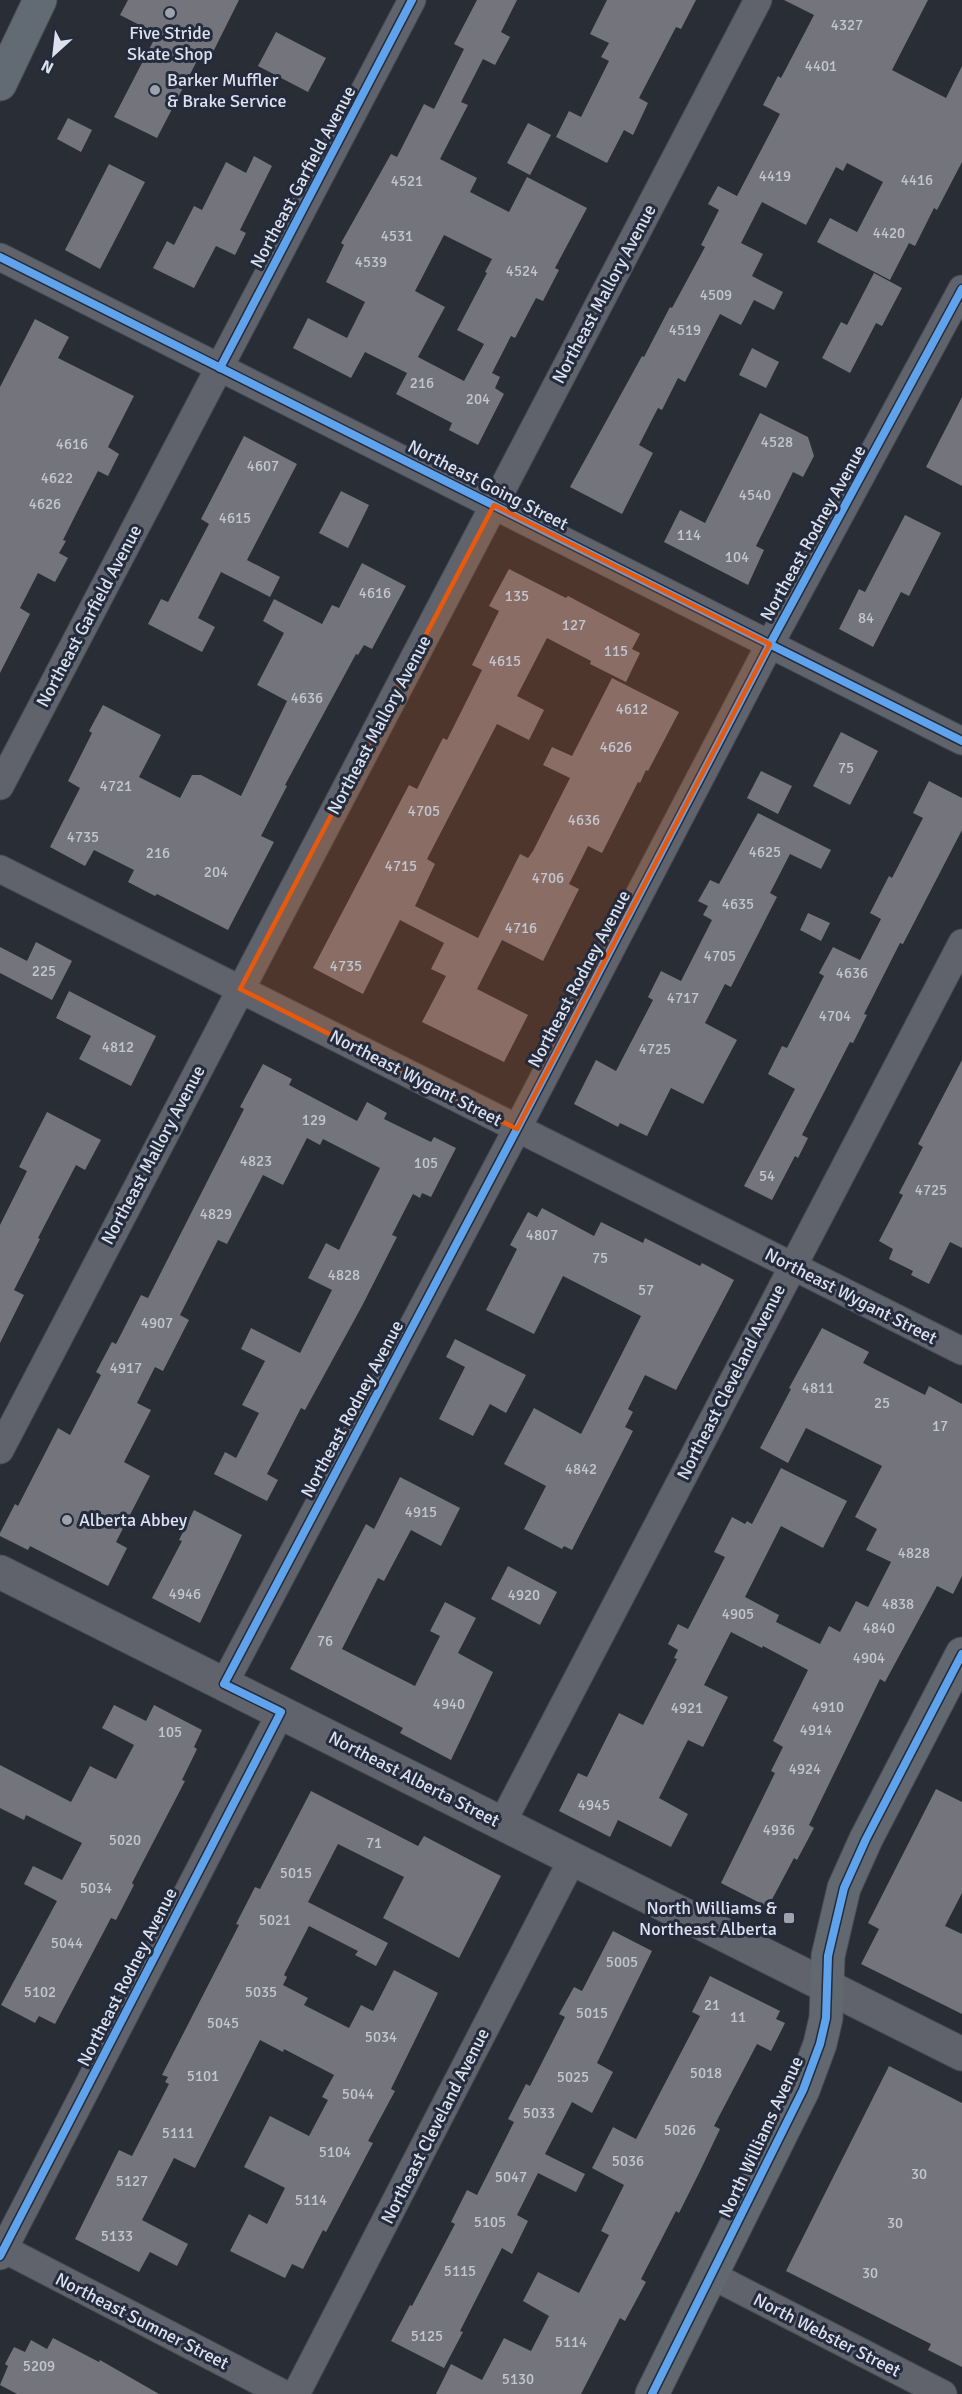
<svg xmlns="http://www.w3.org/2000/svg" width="962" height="2394" font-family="Signika,sans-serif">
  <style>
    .building { fill: #74747d; fill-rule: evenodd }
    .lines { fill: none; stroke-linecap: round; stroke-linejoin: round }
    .minor-casing { stroke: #474b53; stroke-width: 29 }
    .tertiary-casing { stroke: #474b53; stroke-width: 35 }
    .secondary-casing { stroke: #474b53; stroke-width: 35 }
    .primary-casing { stroke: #474b53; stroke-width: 35 }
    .minor { stroke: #60636b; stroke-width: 27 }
    .tertiary { stroke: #60636b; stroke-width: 33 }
    .secondary { stroke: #61686f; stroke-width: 33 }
    .primary { stroke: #626b73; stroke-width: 33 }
    .cycleway-casing { stroke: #232b3c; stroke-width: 11 }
    .cycleway { stroke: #60a3ed; stroke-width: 8 }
    .marked { fill: #e8590c; fill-opacity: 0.2; stroke: #e8590c; stroke-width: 4.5; stroke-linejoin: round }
    .poi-dot { fill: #9da3ad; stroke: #232b3c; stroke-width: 2 }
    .labels { text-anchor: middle; stroke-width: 6; stroke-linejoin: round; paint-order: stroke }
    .number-label { font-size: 15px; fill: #c2c6d1 }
    .poi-label { font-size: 18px; fill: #dce2ed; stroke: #232b3c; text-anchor: start }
    .street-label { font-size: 18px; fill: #dce2ed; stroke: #232b3c }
  </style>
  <rect width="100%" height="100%" fill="#292d36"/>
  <!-- building -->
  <g class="building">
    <path d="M128,0H239L209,60L200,55L157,138L114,117L157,34L120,15Z"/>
    <path d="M477,0H517L501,32L510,37L495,65L483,59L461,102L468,105L440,159L477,178L470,192L509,212L527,177L587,208L555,268L559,270L543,301L536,298L515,338L511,336L492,373L500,377L495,388L504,394L478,445L449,430L452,423L396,394L407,373L365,352L351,378L293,348L308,318L347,338L365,302L326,282L344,245L341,243L391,154L397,157L424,104L434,109L464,49L454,44ZM444,235L492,259L485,272L487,273L457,330L484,344L464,381L418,357L445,307L415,291Z"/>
    <path d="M607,0H696L681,29L676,27L639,98L648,103L633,135L624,130L607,163L556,137L569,111L581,117L609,61L601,57L609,43L590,34Z"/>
    <path d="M784,0H928L892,70L946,98L962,66V162L937,210L934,208L915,246L909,243L890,280L817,242L830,218L857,232L883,182L847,163L843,171L836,167L806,225L762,202L741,243L763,254L752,276L783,292L774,310L754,300L741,325L720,314L685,382L678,378L662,410L658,408L639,445L653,453L622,514L570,487L642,356L644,357L670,307L672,308L705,247L701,245L719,210L708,204L718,186L737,196L780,114L763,105L778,76L781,78L814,15Z"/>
    <path d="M276,32L326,58L308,92L258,66Z"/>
    <path d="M68,118L92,130L81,152L57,139Z"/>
    <path d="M528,123L551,135L530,175L507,163Z"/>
    <path d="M254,156L272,166L240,230L246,233L235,255L216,246L194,288L153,268L167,241L174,245L194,206L202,210L226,162L246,173Z"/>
    <path d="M109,164L145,182L100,269L65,250Z"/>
    <path d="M874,273L902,288L882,326L876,323L850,373L822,358L841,322L847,325Z"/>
    <path d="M35,319L69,337L58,358L134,396L108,447L119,454L108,476L98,471L79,508L63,540L66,541L59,553L68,558L55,582L38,573L20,608L30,614L0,673V387Z"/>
    <path d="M752,348L779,362L766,388L739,375Z"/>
    <path d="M962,397V486L926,467Z"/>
    <path d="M760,413L808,437L814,456L803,477L793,472L756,546L764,550L748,585L664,542L680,510L705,523Z"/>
    <path d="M244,436L297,464L247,560L280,577L270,597L221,572L198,618L215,627L202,652L148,624L161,599L168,602L209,524L201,519Z"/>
    <path d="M341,491L369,505L348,548L319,533Z"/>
    <path d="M905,515L941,533L909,596L901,592L873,647L839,629L859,589L865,592Z"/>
    <path d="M362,563L406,586L372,649L364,645L358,655L356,654L285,785L287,786L261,836L274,842L228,930L157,894L155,896L128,882L134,870L94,850L85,866L50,847L80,788L68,781L92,733L89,731L103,705L161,735L139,777L180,798L192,775H201L241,796L287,701L257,685L284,633L263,621L274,599L322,624L332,605L339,608Z"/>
    <path d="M509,569L566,598L568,596L640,634L632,649L640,653L626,682L590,664L591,661L547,638L517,696L544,710L529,740L497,724L427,859L435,864L415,906L478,938L520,854L528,858L533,851L570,778L543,765L552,747L572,756L612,678L679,712L648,771L646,770L640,783L638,782L602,853L588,846L569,884L579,889L543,961L502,940L477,989L528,1015L504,1062L422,1022L446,976L431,969L444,943L400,920L363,994L313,968L409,785L417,789L443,738L447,740L482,670L472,665L499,611L489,606Z"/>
    <path d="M841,732L878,751L850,805L813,786Z"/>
    <path d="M761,771L792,786L778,814L747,798Z"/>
    <path d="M929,781L962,798V830L903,944L900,943L864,1014L867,1015L853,1043L850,1042L802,1135L808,1138L798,1158L795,1156L772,1200L744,1186L795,1089L768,1074L782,1046L787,1048L824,976L819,973L833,947L860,960L881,919L870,913L889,876L892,878L923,818L913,813Z"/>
    <path d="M758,813L831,850L821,869L790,854L770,893L777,897L731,987L725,984L705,1023L737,1040L703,1104L671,1088L647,1136L620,1123L618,1127L574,1104L596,1060L616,1071L653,1000L648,997L661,971L681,981L712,920L703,915L708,906L698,901L710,880L719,884Z"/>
    <path d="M808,913L830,923L821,941L800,930Z"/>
    <path d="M36,942L72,961L52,1000L0,973V947L27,961Z"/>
    <path d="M69,991L156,1036L131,1086L79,1059L91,1036L56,1018Z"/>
    <path d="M962,1060V1248L950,1242L929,1284L911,1275L913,1271L889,1259L893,1249L879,1241L903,1195L899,1193L923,1147L918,1144Z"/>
    <path d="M263,1064L292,1079L289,1085L357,1121L367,1102L387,1113L384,1119L431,1142L434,1137L456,1148L431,1197L422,1193L420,1198L413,1194L392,1235L397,1237L362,1306L305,1410L301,1408L267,1474L278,1480L267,1501L214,1474L225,1452L236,1458L259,1413L242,1405L265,1361L241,1349L251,1328L300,1353L332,1290L308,1278L326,1243L339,1250L380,1168L323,1139L320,1145L307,1138L283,1185L263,1175L227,1244L218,1240L180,1315L189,1320L163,1371L155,1367L137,1403L151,1410L124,1462L150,1476L116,1542L127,1548L108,1586L30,1546L28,1550L0,1536V1533L15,1504L18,1506L58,1428L70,1435L101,1375L96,1372L112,1342L116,1344L141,1295L148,1298L244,1109L240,1107Z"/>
    <path d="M47,1112L101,1140L85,1170L76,1165L38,1238L40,1239L14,1290L24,1295L0,1343V1225L27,1171L19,1167Z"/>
    <path d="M542,1208L594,1236L601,1222L643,1243L645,1238L700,1266L702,1263L734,1280L676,1390L645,1375L628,1409L633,1412L625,1427L633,1431L572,1550L564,1546L562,1549L524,1529L546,1486L504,1464L534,1408L581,1434L641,1316L563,1276L534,1334L486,1310L517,1249L510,1245L528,1212L537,1217Z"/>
    <path d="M822,1328L869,1352L863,1363L925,1395L929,1386L962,1404V1576L953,1594L937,1586L885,1682L880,1679L809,1825L814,1828L797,1860L794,1858L768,1907L721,1883L775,1773L771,1771L783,1747L773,1741L808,1670L763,1646L762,1648L731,1632L704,1685L728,1697L703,1747L688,1740L659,1798L688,1814L671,1847L618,1820L610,1837L559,1811L578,1773L587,1777L619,1713L643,1725L677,1659L674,1658L678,1650L668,1644L678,1624L688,1629L725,1557L714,1552L732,1517L745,1524L747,1521L752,1524L781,1468L847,1501L823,1548L781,1526L745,1597L779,1615L776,1622L820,1644L829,1626L840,1632L856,1601L868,1607L891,1562L866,1550L877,1529L855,1517L882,1466L806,1428L788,1463L760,1448L791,1389L789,1388Z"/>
    <path d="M455,1339L526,1375L506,1413L490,1404L473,1436L439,1419L465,1367L446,1357Z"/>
    <path d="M400,1477L460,1508L441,1546L411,1530L384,1581L378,1578L342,1649L415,1686L440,1636L430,1631L445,1602L476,1618L458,1653L493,1672L451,1760L400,1733L403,1728L290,1669L366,1524L374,1529Z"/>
    <path d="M194,1510L242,1535L200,1623L152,1598L182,1541L179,1540Z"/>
    <path d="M508,1566L557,1592L540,1625L491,1599Z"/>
    <path d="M114,1705L146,1721L154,1705L202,1730L194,1747L197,1749L182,1780L185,1781L132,1883L134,1885L116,1920L111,1918L55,2024L39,2016L35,2023L1,2005L57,1901L24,1884L33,1866L62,1880L82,1843L26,1815L24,1820L0,1808V1765L71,1802L90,1766L116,1779L134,1745L102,1728Z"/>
    <path d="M936,1789L962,1802V1893L945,1926L962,1934V2014L861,1964L879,1929L868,1923Z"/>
    <path d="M311,1791L418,1846L424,1836L501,1876L459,1958L383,1918L404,1877L338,1844L308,1902L388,1943L376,1966L355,1955L358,1951L309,1926L284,1975L287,1977L283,1985L308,1998L304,2005L349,2028L361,2005L373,2011L394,1970L438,1993L391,2089L395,2091L368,2141L373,2143L326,2232L323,2230L303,2269L292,2264L285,2278L230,2251L249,2214L267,2224L285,2188L244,2167L270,2116L309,2136L328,2100L322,2097L334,2075L284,2049L283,2052L260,2040L195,2168L174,2158L142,2220L188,2244L177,2266L150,2252L139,2272L75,2239L119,2150L132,2156L169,2084L165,2082L168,2077L162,2075L239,1925L236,1924L255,1887L260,1889Z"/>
    <path d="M613,1931L652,1951L597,2063L613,2072L592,2113L572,2102L545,2154L585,2174L576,2192L538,2173L517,2215L528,2221L512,2254L502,2248L460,2331L463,2332L444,2368L391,2341L410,2305L412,2306L455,2224L451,2222L467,2190L477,2195L514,2122L508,2119L526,2084L530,2086L565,2017L559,2014L574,1987L582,1991Z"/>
    <path d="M710,1976L780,2011L776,2019L785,2023L771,2051L757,2044L714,2126L720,2129L700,2171L679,2213L676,2211L641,2279L646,2282L625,2321L620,2318L581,2394H436L451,2364L482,2380L504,2338L531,2351L549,2316L523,2301L538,2272L579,2293L609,2235L601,2231L624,2185L592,2168L613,2127L636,2139L700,2016L692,2012Z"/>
    <path d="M889,2066L962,2103V2367L928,2350L931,2344L786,2271Z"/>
    <path d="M53,2338L99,2362L100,2360L159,2394H17L0,2385L8,2366L5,2364L14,2347L25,2352L31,2340L47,2349Z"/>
  </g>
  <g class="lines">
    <defs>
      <g id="minor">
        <path d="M0,257L962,741"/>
        <path d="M0,786L412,0"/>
        <path d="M0,869L962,1351"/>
        <path d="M0,1450L758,0"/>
        <path d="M224,1684L517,1129L770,644L962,289"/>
        <path d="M502,1823L962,943"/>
        <path d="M0,2247L284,2394"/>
        <path d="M0,2256L281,1712"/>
        <path d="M711,2275L943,2394"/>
        <path d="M296,2394L573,1858"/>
      </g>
      <path id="tertiary" d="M0,1572L962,2054"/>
      <path id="secondary" d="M652,2394L803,2090L820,2044L826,2018L828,1956L844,1888L866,1839L962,1654"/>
      <path id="primary" d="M0,84L40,0"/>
    </defs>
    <!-- minor casing -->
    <use href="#minor" class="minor-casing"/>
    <!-- tertiary casing -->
    <use href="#tertiary" class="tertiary-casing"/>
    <!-- secondary casing -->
    <use href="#secondary" class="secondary-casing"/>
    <!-- primary casing -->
    <use href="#primary" class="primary-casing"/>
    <!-- minor -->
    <use href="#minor" class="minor"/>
    <!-- tertiary -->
    <use href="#tertiary" class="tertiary"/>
    <!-- secondary -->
    <use href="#secondary" class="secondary"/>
    <!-- primary -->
    <use href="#primary" class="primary"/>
    <defs>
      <g id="cycleway">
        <path d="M0,257L962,741"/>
        <path d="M220,368L412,0"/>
        <path d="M0,2256L281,1712L224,1684L517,1129L770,644L962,289"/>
        <path d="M652,2394L803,2090L820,2044L826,2018L828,1956L844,1888L866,1839L962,1654"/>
      </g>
    </defs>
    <!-- cycleway casing -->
    <use href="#cycleway" class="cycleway-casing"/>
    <!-- cycleway -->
    <use href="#cycleway" class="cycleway"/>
  </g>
  <!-- marked area -->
  <path class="marked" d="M494,505L770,644L517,1129L240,989Z"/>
  <!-- markers -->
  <g class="poi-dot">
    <circle cx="170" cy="13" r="6"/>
    <circle cx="155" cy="90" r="6"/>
    <circle cx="67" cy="1520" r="6"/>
    <rect x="783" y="1912" width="12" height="12" rx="3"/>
  </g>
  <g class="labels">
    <!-- number labels -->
    <g class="number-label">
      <text x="847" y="30">4327</text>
      <text x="821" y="71">4401</text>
      <text x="775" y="181">4419</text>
      <text x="917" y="185">4416</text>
      <text x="407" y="186">4521</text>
      <text x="889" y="238">4420</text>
      <text x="397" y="241">4531</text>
      <text x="371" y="267">4539</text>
      <text x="522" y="276">4524</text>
      <text x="716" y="300">4509</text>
      <text x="685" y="335">4519</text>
      <text x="422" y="388">216</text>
      <text x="478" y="404">204</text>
      <text x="777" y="447">4528</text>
      <text x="72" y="449">4616</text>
      <text x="263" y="471">4607</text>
      <text x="57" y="483">4622</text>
      <text x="755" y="500">4540</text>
      <text x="45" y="509">4626</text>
      <text x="235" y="523">4615</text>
      <text x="689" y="540">114</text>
      <text x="737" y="562">104</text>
      <text x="375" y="598">4616</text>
      <text x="517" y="601">135</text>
      <text x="866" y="623">84</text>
      <text x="574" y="630">127</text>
      <text x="616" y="656">115</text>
      <text x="505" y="666">4615</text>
      <text x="307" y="703">4636</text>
      <text x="632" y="714">4612</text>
      <text x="616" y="752">4626</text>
      <text x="846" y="773">75</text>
      <text x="116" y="791">4721</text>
      <text x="424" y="816">4705</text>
      <text x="584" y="825">4636</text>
      <text x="83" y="842">4735</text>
      <text x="765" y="857">4625</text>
      <text x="158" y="858">216</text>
      <text x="401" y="871">4715</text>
      <text x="216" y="877">204</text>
      <text x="548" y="883">4706</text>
      <text x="738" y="909">4635</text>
      <text x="521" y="933">4716</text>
      <text x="720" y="961">4705</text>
      <text x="346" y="971">4735</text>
      <text x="44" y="976">225</text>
      <text x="852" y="978">4636</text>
      <text x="683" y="1003">4717</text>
      <text x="835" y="1021">4704</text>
      <text x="118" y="1052">4812</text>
      <text x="655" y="1054">4725</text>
      <text x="314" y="1125">129</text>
      <text x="256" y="1166">4823</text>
      <text x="426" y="1168">105</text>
      <text x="767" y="1181">54</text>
      <text x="931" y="1195">4725</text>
      <text x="216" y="1219">4829</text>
      <text x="542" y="1240">4807</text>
      <text x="600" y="1263">75</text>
      <text x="344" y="1280">4828</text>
      <text x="646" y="1295">57</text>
      <text x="157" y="1328">4907</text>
      <text x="126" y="1373">4917</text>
      <text x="818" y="1393">4811</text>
      <text x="882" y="1408">25</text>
      <text x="940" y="1431">17</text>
      <text x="581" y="1474">4842</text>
      <text x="421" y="1517">4915</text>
      <text x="914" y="1558">4828</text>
      <text x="185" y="1599">4946</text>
      <text x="524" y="1600">4920</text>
      <text x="898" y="1609">4838</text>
      <text x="738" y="1619">4905</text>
      <text x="879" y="1633">4840</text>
      <text x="325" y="1646">76</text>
      <text x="869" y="1663">4904</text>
      <text x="449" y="1709">4940</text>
      <text x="828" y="1712">4910</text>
      <text x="687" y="1713">4921</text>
      <text x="816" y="1735">4914</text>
      <text x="170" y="1737">105</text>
      <text x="805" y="1774">4924</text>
      <text x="594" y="1810">4945</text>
      <text x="779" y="1835">4936</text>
      <text x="125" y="1845">5020</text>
      <text x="374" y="1848">71</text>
      <text x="296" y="1878">5015</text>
      <text x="96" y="1893">5034</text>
      <text x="275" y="1925">5021</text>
      <text x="67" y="1948">5044</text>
      <text x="622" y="1967">5005</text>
      <text x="40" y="1997">5102</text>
      <text x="261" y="1997">5035</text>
      <text x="712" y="2010">21</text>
      <text x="592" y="2018">5015</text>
      <text x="738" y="2022">11</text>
      <text x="223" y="2028">5045</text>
      <text x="381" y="2042">5034</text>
      <text x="706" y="2078">5018</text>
      <text x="203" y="2081">5101</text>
      <text x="573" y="2082">5025</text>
      <text x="358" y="2099">5044</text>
      <text x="539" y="2118">5033</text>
      <text x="680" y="2135">5026</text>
      <text x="178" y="2138">5111</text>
      <text x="335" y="2157">5104</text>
      <text x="628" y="2166">5036</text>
      <text x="919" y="2179">30</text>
      <text x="511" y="2182">5047</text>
      <text x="132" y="2186">5127</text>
      <text x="311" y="2205">5114</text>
      <text x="490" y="2227">5105</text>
      <text x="895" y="2228">30</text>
      <text x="117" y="2241">5133</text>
      <text x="460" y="2276">5115</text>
      <text x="870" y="2278">30</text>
      <text x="427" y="2341">5125</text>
      <text x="571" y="2347">5114</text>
      <text x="39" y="2371">5209</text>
      <text x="518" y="2384">5130</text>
    </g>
    <!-- poi labels -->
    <g class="poi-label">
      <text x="170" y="39" text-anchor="middle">Five Stride<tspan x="170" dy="21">Skate Shop</tspan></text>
      <text x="167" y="86">Barker Muffler<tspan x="167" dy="21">&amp; Brake Service</tspan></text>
      <text x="79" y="1526">Alberta Abbey</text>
      <text x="777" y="1914" text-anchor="end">North Williams &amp;<tspan x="777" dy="21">Northeast Alberta</tspan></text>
    </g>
    <!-- street labels -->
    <g class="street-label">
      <text transform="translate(303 177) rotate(-62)" y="6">Northeast Garfield Avenue</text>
      <text transform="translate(604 294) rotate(-62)" y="6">Northeast Mallory Avenue</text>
      <text transform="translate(488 485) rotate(27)" y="6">Northeast Going Street</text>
      <text transform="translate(813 533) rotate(-61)" y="6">Northeast Rodney Avenue</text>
      <text transform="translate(89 616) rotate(-62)" y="6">Northeast Garfield Avenue</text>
      <text transform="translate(379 725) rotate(-62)" y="6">Northeast Mallory Avenue</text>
      <text transform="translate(579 979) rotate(-62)" y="6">Northeast Rodney Avenue</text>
      <text transform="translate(416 1078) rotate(27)" y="6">Northeast Wygant Street</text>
      <text transform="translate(153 1155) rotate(-62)" y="6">Northeast Mallory Avenue</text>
      <text transform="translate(851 1296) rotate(27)" y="6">Northeast Wygant Street</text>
      <text transform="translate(731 1382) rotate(-63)" y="6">Northeast Cleveland Avenue</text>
      <text transform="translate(352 1409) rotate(-62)" y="6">Northeast Rodney Avenue</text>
      <text transform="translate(414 1779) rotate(27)" y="6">Northeast Alberta Street</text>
      <text transform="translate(127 1977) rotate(-63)" y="6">Northeast Rodney Avenue</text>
      <text transform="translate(435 2126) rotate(-63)" y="6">Northeast Cleveland Avenue</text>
      <text transform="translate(761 2137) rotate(-65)" y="6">North Williams Avenue</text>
      <text transform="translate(142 2321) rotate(27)" y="6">Northeast Sumner Street</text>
      <text transform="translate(827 2335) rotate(27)" y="6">North Webster Street</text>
    </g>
  </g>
  <!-- north arrow -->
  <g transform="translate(54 54) rotate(207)" stroke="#232b3c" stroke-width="4.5" paint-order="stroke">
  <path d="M0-4.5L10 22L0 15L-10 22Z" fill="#dce2ed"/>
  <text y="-9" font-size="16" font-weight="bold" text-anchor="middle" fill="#dce2ed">N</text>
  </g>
</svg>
